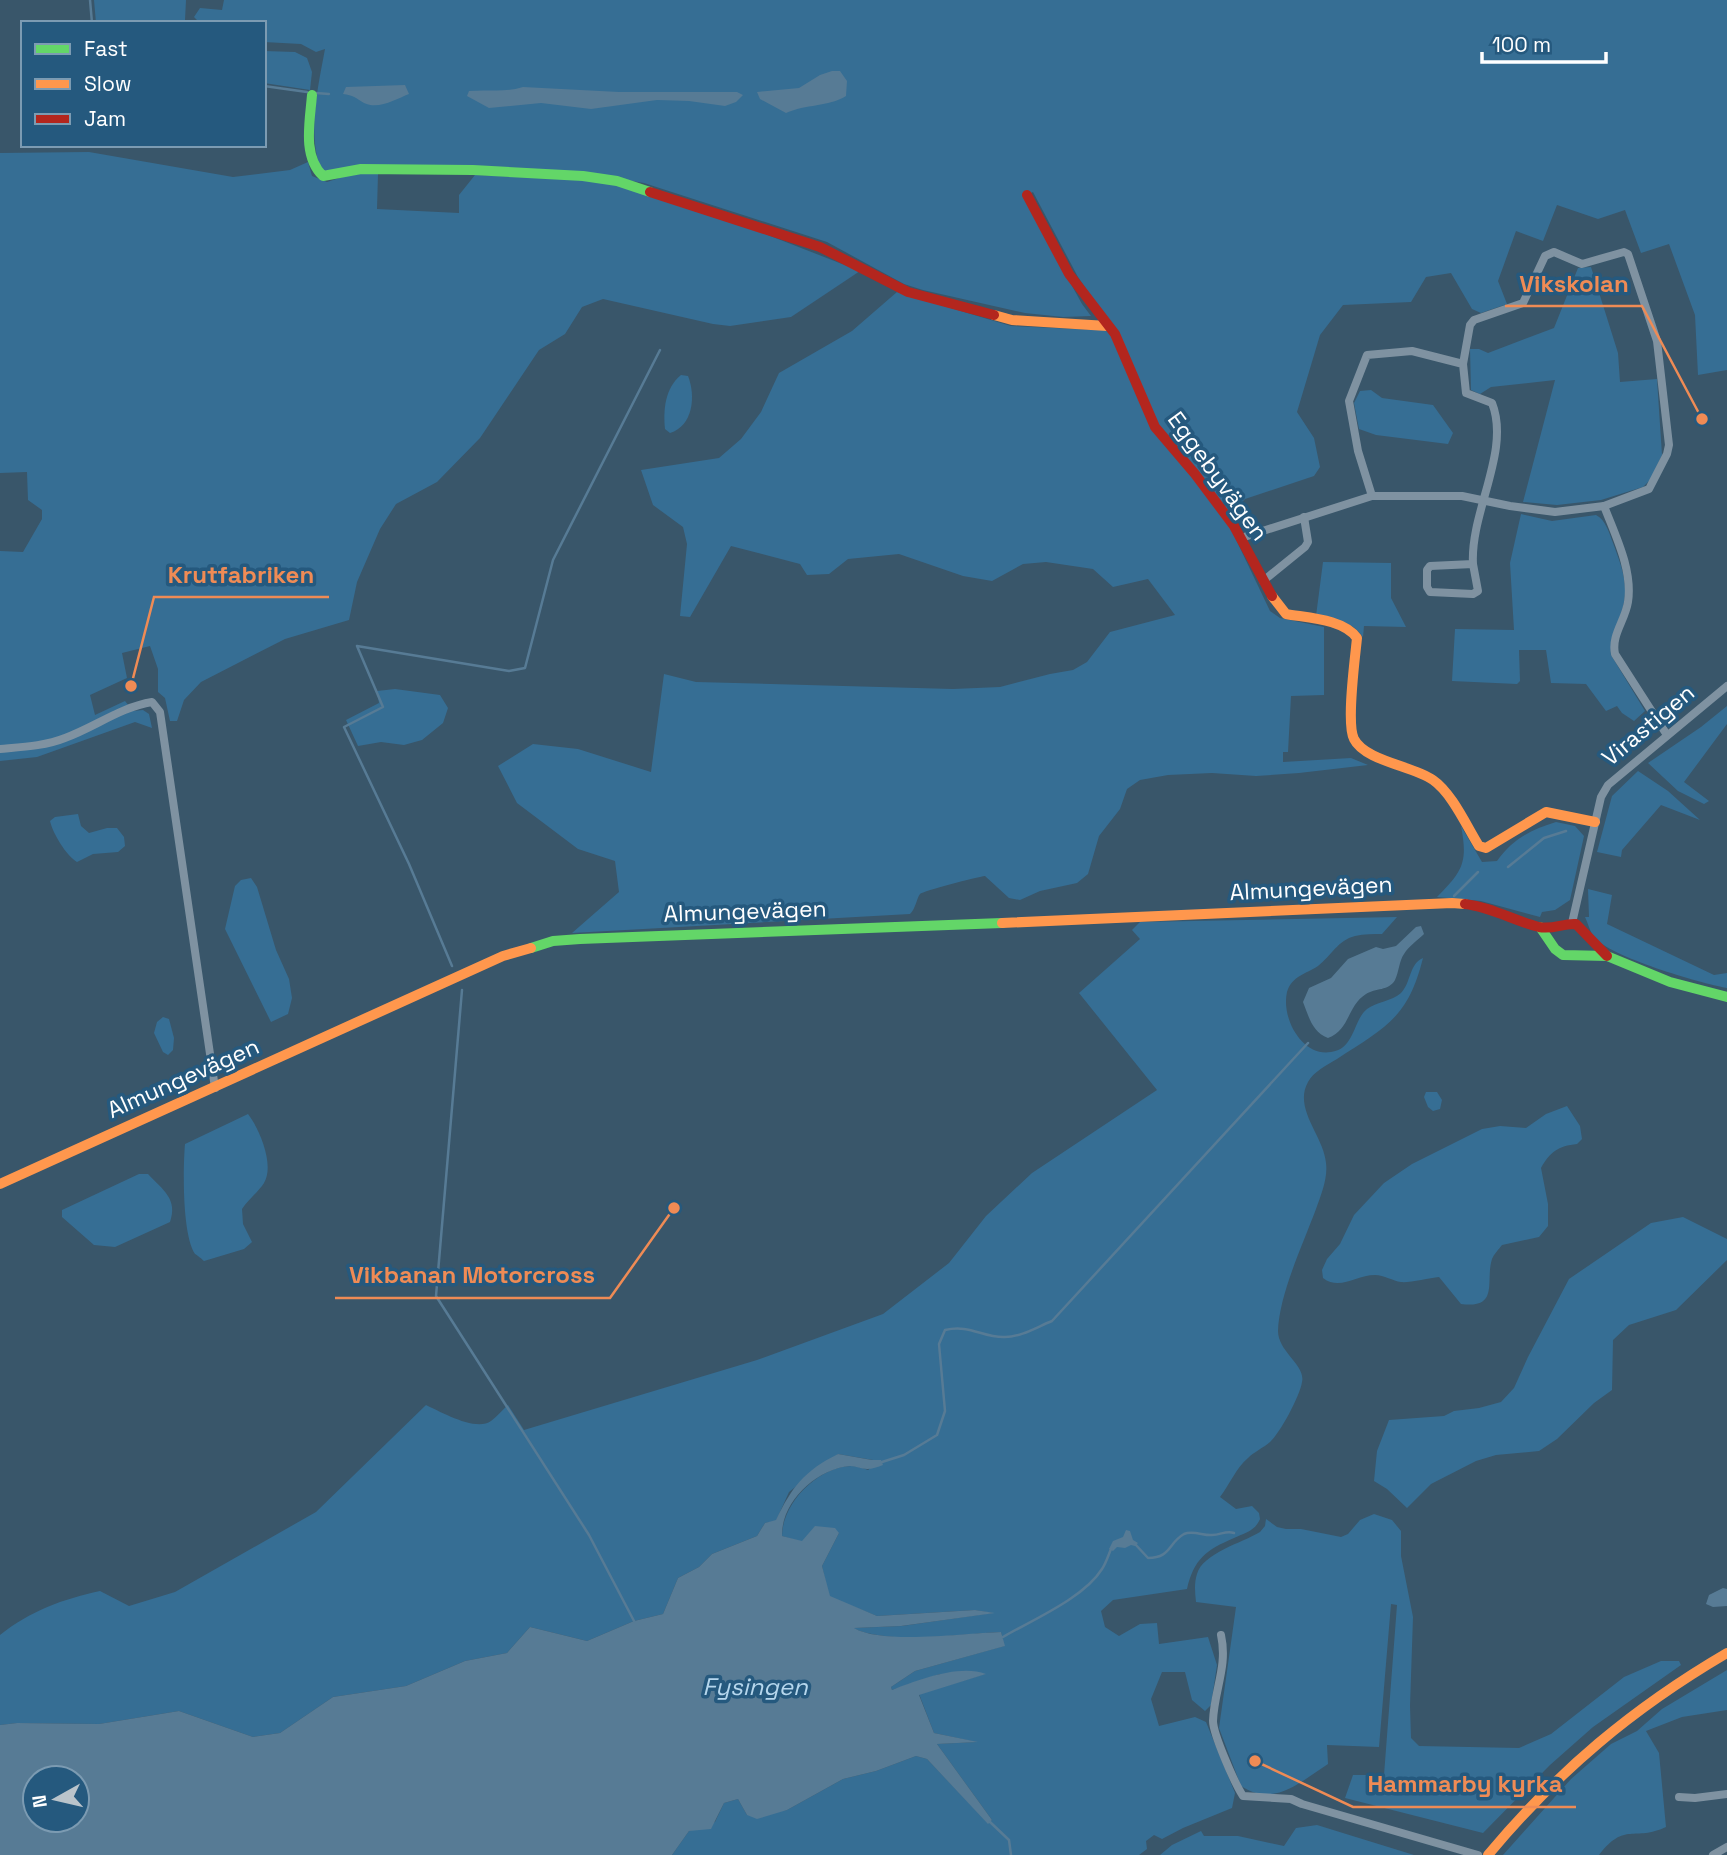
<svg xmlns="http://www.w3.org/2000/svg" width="1727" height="1855" font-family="'Space Grotesk',sans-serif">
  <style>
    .green { fill: #366e94 }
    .water { fill: #577b95; fill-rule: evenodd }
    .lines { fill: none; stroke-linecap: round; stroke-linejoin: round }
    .stream { stroke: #577b95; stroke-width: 2.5 }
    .street { stroke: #7f92a1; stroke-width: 8 }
    .fast { stroke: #63d668; stroke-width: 10 }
    .slow { stroke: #ff974d; stroke-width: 10 }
    .jam { stroke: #b3261e; stroke-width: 10 }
    .labels { text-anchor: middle; stroke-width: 7; stroke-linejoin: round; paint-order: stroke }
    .street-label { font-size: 23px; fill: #fff; stroke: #25597e }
    .water-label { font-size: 24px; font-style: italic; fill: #b6d7ed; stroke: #25597e }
    .leader { fill: none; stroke: #ef8b55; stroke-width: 2.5 }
    .callout-dot { fill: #ef8b55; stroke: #25597e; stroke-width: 2.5 }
    .callout-label { font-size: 24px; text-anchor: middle; font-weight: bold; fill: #ef8b55; stroke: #25597e; stroke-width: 7; stroke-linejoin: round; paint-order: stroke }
  </style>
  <rect width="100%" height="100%" fill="#39566a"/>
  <!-- green -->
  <g class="green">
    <path d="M94,0H186L185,20L188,23H96Z"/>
    <path d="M224,0H1727V370L1698,375L1695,315L1669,244L1641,253L1625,210L1598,219L1557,205L1543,241L1516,231L1498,281L1507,304L1481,313L1472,309L1451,273L1426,277L1411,302L1343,305L1320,335L1297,412L1314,438L1320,467L1314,476L1245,499L1232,512L1230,527L1270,611L1280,618L1324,627V695L1291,696L1288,752H1283V762L1351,758L1368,765L1299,773L1256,776L1212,773L1168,775L1140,780L1127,789L1120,809L1099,836L1088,874L1077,883L1040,891L1020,900L1009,898L985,876C977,877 923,891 920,894C916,900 916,908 910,914L572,933L619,892L615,861L578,849L517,803L498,766L533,744L578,749L651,772L664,674L696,682L953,689L1000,687L1050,674L1073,670L1087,662L1110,632L1175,615L1148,579L1113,587L1093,569L1046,562L1023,564L992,581L963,576L899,554L848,559L829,574L807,575L800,564L731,546L690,617L680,616L687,544L683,527L653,505L641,470L719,458L741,439L761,412L779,373L852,331L897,292L1011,326L1097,330L1099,308L1078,277L1033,192L1023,197L1082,304L1091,316L1063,317L1025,313L923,290L904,284L827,242L644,183L585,173L331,174L321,170C307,133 318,87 325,49L316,52L301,44L264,42V23H200L194,17L200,8L222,10Z"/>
    <path d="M264,51L295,52L307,58L312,72L310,90L264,83Z"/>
    <path d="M89,152L233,177L290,170L308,162L312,176L327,182L361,171L378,174L377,209L459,213V195L475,175L583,180L617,185L750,228L860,271L791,317L730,326L713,324L603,299L582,307L565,334L539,350L480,438L437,482L396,504L380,529L357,582L349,620L285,639L201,682L184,700L177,721H170L165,698L158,692V669L150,646L122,653L127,678L90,695L95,715L125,701L133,711L143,710L149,714L152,728L135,722L37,757L0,761V551L23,552L42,519V510L28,500L27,472L0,473V153Z"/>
    <path d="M1591,267L1618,353L1620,382L1657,379L1662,455L1650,480L1643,487L1601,500L1557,505L1523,502L1555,380L1491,387L1480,394L1471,390L1470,349H1479L1488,353L1554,328L1578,268Z"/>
    <path d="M681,375L688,376C696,396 693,426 670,433L665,429C663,410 665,388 681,375Z"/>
    <path d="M1371,390L1382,398L1433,405L1453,433L1448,444L1376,435L1359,429L1354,403L1360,391Z"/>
    <path d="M1521,514L1552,521L1596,515C1606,520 1609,533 1613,543C1620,562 1628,581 1624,602C1621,620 1609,636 1611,655L1645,711L1634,721L1622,713L1617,706L1606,711L1586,684L1551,683L1546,650H1519L1520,681L1517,684L1452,681L1455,629L1514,630L1510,563Z"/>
    <path d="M1323,562L1391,563V598L1406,627L1364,626L1363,637C1351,620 1336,620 1316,616Z"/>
    <path d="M395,689L440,695L448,708L443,723L422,740L404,745L381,742L358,746L346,720L379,703L377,691Z"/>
    <path d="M1727,706V724L1684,782L1709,801L1704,804L1678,791L1648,763L1701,727Z"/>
    <path d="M1638,771L1668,791L1700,820L1661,805L1622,850L1621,857L1597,852L1612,796Z"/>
    <path d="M78,814L81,826L89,833L107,828H117L124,837L125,846L118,852L93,854L77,862C66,855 53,834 50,821L55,817Z"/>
    <path d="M1556,822L1575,826L1584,836L1570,900L1555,910L1542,912L1540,917L1481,901L1437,897C1463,871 1468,862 1461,826L1482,862L1497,861C1513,839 1530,830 1556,822Z"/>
    <path d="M251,878L257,887L276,950L289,979L292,998L288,1014L271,1022L225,929L235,886L241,880Z"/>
    <path d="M1588,889L1612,895L1607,924L1714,975L1727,973V988C1700,983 1610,957 1594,937C1590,932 1588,923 1585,917H1589Z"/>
    <path d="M1397,917L1382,934C1374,934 1364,934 1355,936C1338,940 1331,956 1318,966C1306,974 1292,976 1287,992C1281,1018 1302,1057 1331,1052C1355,1049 1353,1020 1367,1009C1376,1002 1392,1001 1401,993C1411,983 1409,964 1423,958C1408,1018 1386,1027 1337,1059C1327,1065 1313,1072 1308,1082C1293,1109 1324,1136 1326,1163C1328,1178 1321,1195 1316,1209C1303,1244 1279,1295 1278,1331C1278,1352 1306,1365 1302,1382C1300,1396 1280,1433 1270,1442C1263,1448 1254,1452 1248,1458C1236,1468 1230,1484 1220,1497L1236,1509L1252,1506L1259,1513L1260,1519C1255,1531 1245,1533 1234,1538C1206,1550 1194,1559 1187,1589L1113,1600L1101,1611L1105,1627L1119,1636L1140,1624L1157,1623L1159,1644L1208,1637L1217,1665L1211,1705L1205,1711L1192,1700L1185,1672H1162L1151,1699L1159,1726L1195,1717L1206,1722L1235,1793L1232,1808L1183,1828L1162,1839L1154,1835L1146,1841L1147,1849L1139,1855H672L689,1831L715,1822L724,1803L738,1799L747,1815L787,1810L843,1779L876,1771L916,1756L927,1759L988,1823L992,1820L937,1744L976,1742L934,1733L919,1694L985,1674H940L892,1690L891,1687L915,1671L1004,1646L1001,1632C961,1634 887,1645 853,1628L902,1626L992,1613L975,1610L877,1616L829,1597L822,1566L839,1533L802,1542L782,1536C782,1503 818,1467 851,1466C856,1466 863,1468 868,1470L881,1460H873L838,1454L789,1492L776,1521L765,1523L757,1536L712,1554L699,1567L678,1578L663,1614L634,1621L587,1641L530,1627L507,1653L465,1661L406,1686L333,1697L280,1733L253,1737L179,1711L99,1724L17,1723L0,1725V1635C30,1611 63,1599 100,1591L129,1606L175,1592L316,1512L426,1405C441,1412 476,1432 491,1421C498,1416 502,1410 508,1405L524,1430L757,1360L883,1314L949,1263L986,1216L1032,1173L1157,1090L1079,993L1140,939L1132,930L1140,922Z"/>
    <path d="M163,1017L169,1019L174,1038L173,1050L168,1055L163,1052L154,1033L157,1022Z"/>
    <path d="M1426,1092H1437L1442,1100L1440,1109L1433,1111L1428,1107L1424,1097Z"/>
    <path d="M1567,1106L1580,1126L1582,1139L1577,1144C1558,1146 1550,1152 1541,1168L1548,1204V1226L1539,1237L1502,1245C1499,1249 1494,1254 1492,1259C1485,1281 1500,1309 1461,1304L1439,1277C1429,1278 1409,1283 1401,1282C1393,1281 1384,1275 1375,1275C1356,1275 1340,1291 1323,1278L1322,1270L1327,1259L1340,1244L1354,1215L1384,1183L1412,1164L1482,1129L1500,1126L1526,1128L1546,1114Z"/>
    <path d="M248,1114C259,1128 275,1165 264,1183C259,1191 248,1200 242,1209L243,1224L252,1242L244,1249L204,1261C203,1260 196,1254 195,1254C182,1234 183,1168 185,1144Z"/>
    <path d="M139,1174H148C163,1190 178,1199 170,1222L115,1247L94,1245L62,1217V1210Z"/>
    <path d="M1683,1217L1727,1239V1260L1676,1310L1629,1325L1613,1340L1612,1390L1594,1403L1557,1439L1539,1451L1496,1455L1476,1461L1431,1484L1407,1508L1387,1489L1374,1481L1377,1451L1389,1420L1444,1416L1454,1411L1479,1408L1501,1402L1514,1388L1528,1357L1569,1279L1651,1223Z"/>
    <path d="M1374,1514L1392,1520L1401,1531V1556L1413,1617L1410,1706L1411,1738L1419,1746L1519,1748L1551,1734L1624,1677L1661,1661H1679L1681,1665L1593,1727L1550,1765L1483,1833L1345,1798L1353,1775H1384L1397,1605L1391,1604L1379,1747L1327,1745L1328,1764C1300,1782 1274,1808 1241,1786L1219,1728L1236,1607L1196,1602C1195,1593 1194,1583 1197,1574C1203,1553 1242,1543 1260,1532L1265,1526L1266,1519L1277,1527L1286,1529H1301L1341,1537L1348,1534L1360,1520Z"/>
    <path d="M1727,1670V1710L1682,1717L1646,1731L1659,1753L1666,1827C1634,1842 1625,1821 1599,1855H1503L1571,1779L1611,1744L1637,1731L1662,1709Z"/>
    <path d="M1317,1825L1414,1855H1160L1172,1845L1201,1831L1204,1836H1238L1284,1846L1296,1828Z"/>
  </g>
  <!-- water -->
  <g class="water">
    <path d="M832,71H840L847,81L846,96C828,107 806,104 786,113L760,99L757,92L799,88L820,75Z"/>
    <path d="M405,85L409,94C396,99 379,110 364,103C356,98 353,95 343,94L346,87Z"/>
    <path d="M523,87L619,92H737L743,95L736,102L725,106L689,101L657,100L591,109L541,103L489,108L467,96L469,91C488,89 505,93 523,87Z"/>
    <path d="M1421,926L1424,934C1418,940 1409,946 1404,954C1399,961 1399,972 1395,980C1389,991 1375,988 1366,994C1347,1006 1350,1030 1328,1038C1312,1032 1309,1017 1303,1002L1309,988L1331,978L1348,959L1376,947L1383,949L1396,946L1416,927Z"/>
    <path d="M838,1454L872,1460H881L883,1465C878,1467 872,1469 867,1469C861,1469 856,1466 850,1466C816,1469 781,1502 782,1536L802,1541L815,1526L835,1528L839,1533L822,1566L830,1596L877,1616L975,1610L995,1613L901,1626L854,1628C883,1645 965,1633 1001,1632L1005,1646L915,1671L891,1687L892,1690C918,1680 959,1664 986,1674L919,1695L934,1733L978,1742L937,1744L992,1820L988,1824L927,1759L916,1756L876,1771L843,1779L787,1810L757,1819L747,1815L738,1799L724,1803L711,1829L689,1831L672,1855H0V1725L17,1723L99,1724L179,1711L253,1737L280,1733L333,1697L406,1686L465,1661L507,1653L530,1627L587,1641L634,1621L663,1614L678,1578L699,1567L712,1554L757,1536L765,1523L776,1520C792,1487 804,1471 838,1454ZM35,1778H77V1820H35Z"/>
    <path d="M1126,1530L1130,1531L1133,1540L1138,1543L1135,1546L1131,1545L1125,1548L1117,1547L1113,1551L1109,1549L1113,1541L1123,1537Z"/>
    <path d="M1723,1588L1727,1589V1606L1713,1607L1706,1604L1709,1595Z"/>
  </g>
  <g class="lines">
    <!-- stream -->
    <g class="stream">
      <path d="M90,0L92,23"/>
      <path d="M264,86L307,92"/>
      <path d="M316,93L329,94"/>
      <path d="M1508,867L1544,838L1566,831"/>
      <path d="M1454,896L1478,872"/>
      <path d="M452,966L409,864L344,727L383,707L357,646L509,671L525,668L553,560L660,350"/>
      <path d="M462,990L436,1296L589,1535L634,1621"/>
      <path d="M882,1462L904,1455L937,1435L945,1411L939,1344L945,1330C970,1324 983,1338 1005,1337C1021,1337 1037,1327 1052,1321L1308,1043"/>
      <path d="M1135,1544L1148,1558C1171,1558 1168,1543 1184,1534C1193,1530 1204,1536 1212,1535C1221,1535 1226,1530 1234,1533"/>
      <path d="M1003,1637C1032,1620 1084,1598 1102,1569C1106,1563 1108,1556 1111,1549"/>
      <path d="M990,1822L1009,1840L1011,1855"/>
    </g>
    <!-- street -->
    <g class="street">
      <path d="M1463,364L1470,325L1474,320L1523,303L1545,256L1554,252L1582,264L1624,252L1628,254L1657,341L1669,445L1667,454L1649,489L1604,506"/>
      <path d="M1372,496L1358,451L1349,401L1367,355L1412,351L1463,364L1466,393L1492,403C1511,451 1470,512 1473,564L1430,566L1427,570V587L1430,592L1473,594L1478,591L1473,564"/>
      <path d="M1241,538L1372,496H1462L1510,506L1555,512L1604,506C1615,535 1633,570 1628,602C1625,621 1611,635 1615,654L1667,735"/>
      <path d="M1263,581L1305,547L1308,542L1304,517"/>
      <path d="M0,749C22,747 45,746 65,738C95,727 121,707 152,702L160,712L215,1088"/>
      <path d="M1572,923L1601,797L1608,785L1727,686"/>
      <path d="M1221,1635C1228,1667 1214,1690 1213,1721C1213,1734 1235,1784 1243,1796L1291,1799L1302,1804L1478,1855"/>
      <path d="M1679,1797L1695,1798L1727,1794"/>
      <path d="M1713,1855L1727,1847"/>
    </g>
    <!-- fast -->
    <g class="fast">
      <path d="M312,95C310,121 302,156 323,176L361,169L473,170L583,176L617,181L650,192"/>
      <path d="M1540,927L1555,949L1563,955L1607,956L1670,982L1727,997"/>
      <path d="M531,948L553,941L580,939L1002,923"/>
    </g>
    <!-- slow -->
    <g class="slow">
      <path d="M994,315L1012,320L1107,326"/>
      <path d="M1272,596L1286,614C1308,618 1343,619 1357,638C1355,659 1346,724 1354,739C1365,761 1413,766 1433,780C1452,793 1467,827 1479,846L1486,848L1546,812L1595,822"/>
      <path d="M1002,923L1452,903L1465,904"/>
      <path d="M0,1184L503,956L531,948"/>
      <path d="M1488,1855C1558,1771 1633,1708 1727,1653"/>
    </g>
    <!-- jam -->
    <g class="jam">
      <path d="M650,192L820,247L908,292L994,315"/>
      <path d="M1027,195L1069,274L1115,334L1155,427L1195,474L1234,526L1272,596"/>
      <path d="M1465,904C1492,907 1514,921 1539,927C1553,930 1563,923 1576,924L1607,956"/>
    </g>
  </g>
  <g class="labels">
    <!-- street labels -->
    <g class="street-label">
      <text transform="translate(1218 476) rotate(54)" y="8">Eggebyvägen</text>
      <text transform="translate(1648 725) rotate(-40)" y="8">Virastigen</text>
      <text transform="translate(1311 888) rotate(-3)" y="8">Almungevägen</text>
      <text transform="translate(745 911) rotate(-2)" y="8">Almungevägen</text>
      <text transform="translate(183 1078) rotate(-24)" y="8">Almungevägen</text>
    </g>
    <!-- water labels -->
    <g class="water-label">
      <text x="755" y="1695">Fysingen</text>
    </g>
  </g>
  <!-- callouts -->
  <path class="leader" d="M1702 419L1642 306H1505M131 686L154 597H329M674 1208L610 1298H335M1255 1761L1353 1807H1576"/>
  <g class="callout-dot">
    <circle cx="1702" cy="419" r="7"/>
    <circle cx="131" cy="686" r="7"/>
    <circle cx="674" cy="1208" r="7"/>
    <circle cx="1255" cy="1761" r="7"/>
  </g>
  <g class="callout-label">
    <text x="1574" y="292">Vikskolan</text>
    <text x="241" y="583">Krutfabriken</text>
    <text x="472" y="1283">Vikbanan Motorcross</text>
    <text x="1465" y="1792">Hammarby kyrka</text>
  </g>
  <!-- legend -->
  <rect x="21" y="21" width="245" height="126" fill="#25597e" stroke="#7c9bb2" stroke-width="2"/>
  <rect x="35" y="44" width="35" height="10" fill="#63d668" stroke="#7c9bb2" stroke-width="2"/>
  <text x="84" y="56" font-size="21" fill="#ffffff">Fast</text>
  <rect x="35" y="79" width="35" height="10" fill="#ff974d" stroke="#7c9bb2" stroke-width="2"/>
  <text x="84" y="91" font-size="21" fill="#ffffff">Slow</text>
  <rect x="35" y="114" width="35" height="10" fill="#b3261e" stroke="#7c9bb2" stroke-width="2"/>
  <text x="84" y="126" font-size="21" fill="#ffffff">Jam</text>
  <!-- north arrow -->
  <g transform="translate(56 1799) rotate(262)"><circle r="33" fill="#25597e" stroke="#7c9bb2" stroke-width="2"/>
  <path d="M0-5L12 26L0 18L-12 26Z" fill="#bac4cb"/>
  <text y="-10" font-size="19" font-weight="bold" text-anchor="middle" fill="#ffffff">N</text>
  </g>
  <!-- scale -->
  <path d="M1482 52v10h124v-10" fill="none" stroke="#ffffff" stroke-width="3.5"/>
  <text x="1492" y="52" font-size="21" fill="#ffffff" stroke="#25597e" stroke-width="5" paint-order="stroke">100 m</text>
</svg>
